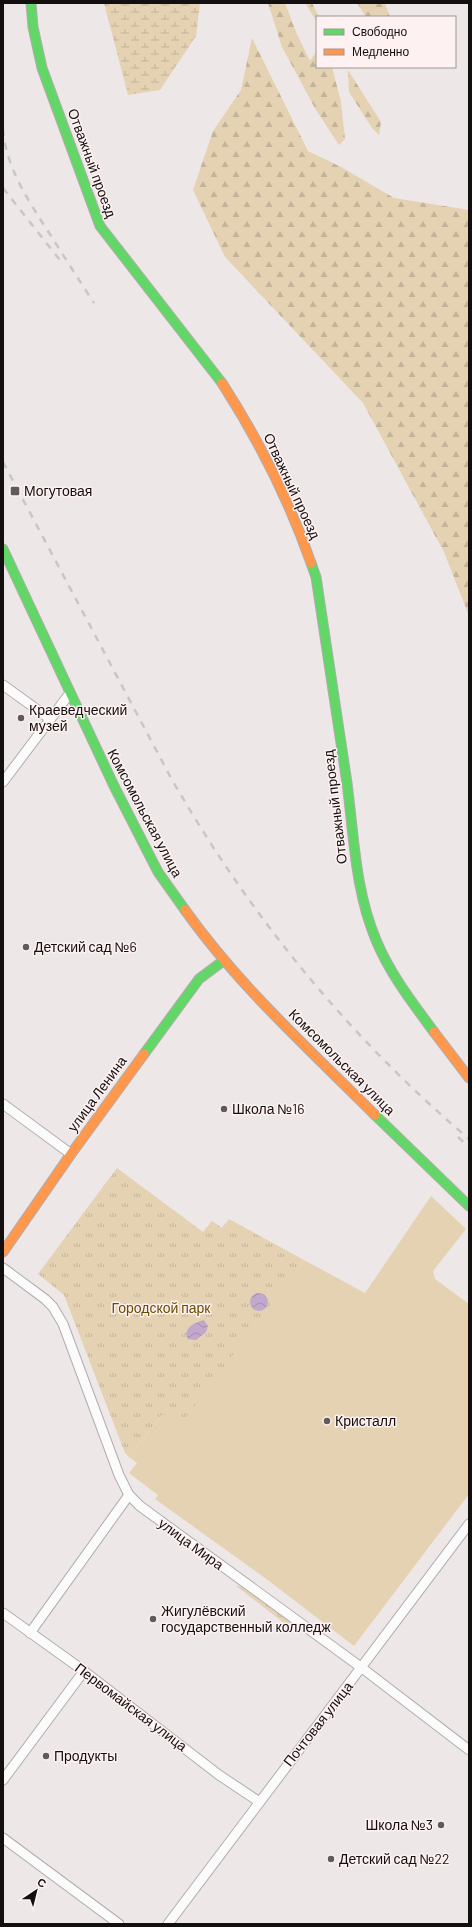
<svg xmlns="http://www.w3.org/2000/svg" width="472" height="1927" font-family="Barlow,sans-serif">
  <style>
    .grass { fill: url(#grass-tufts) }
    .forest { fill: url(#forest-firs) }
    .wetland { fill: url(#wetland-marsh) }
    .pitch { fill: #e4d2b3 }
    .water { fill: url(#water-waves) }
    .lines { fill: none; stroke-linecap: round; stroke-linejoin: round }
    .street-casing { stroke: #b2adad; stroke-width: 11 }
    .fast-casing { stroke: #b2adad; stroke-width: 11 }
    .slow-casing { stroke: #b2adad; stroke-width: 11 }
    .street { stroke: #fcfbfb; stroke-width: 9 }
    .fast { stroke: #63d668; stroke-width: 9 }
    .slow { stroke: #ff974d; stroke-width: 9 }
    .rail { stroke: #c8c7c7; stroke-width: 2.5; stroke-dasharray: 7 7; stroke-linecap: butt }
    .poi-dot { fill: #605b5b; stroke: #fef1f1; stroke-width: 1.5 }
    .labels { text-anchor: middle; stroke-width: 3; stroke-linejoin: round; paint-order: stroke }
    .street-label { font-size: 14px; fill: #140f0f; stroke: #fef1f1 }
    .poi-label { font-size: 14px; fill: #140f0f; stroke: #fef1f1; text-anchor: start }
    .park-label { font-size: 14px; fill: #694c00; stroke: #fef1f1 }
  </style>
  <defs>
    <pattern id="grass-tufts" width="24" height="20" patternUnits="userSpaceOnUse"><rect width="24" height="20" fill="#e4d2b3"/><path d="M3 7l-1-3M5 7V3M7 7l1-3M15 17l-1-3M17 17v-4M19 17l1-3" fill="none" stroke="#c3b399"/></pattern>
    <pattern id="forest-firs" width="22" height="20" patternUnits="userSpaceOnUse"><rect width="22" height="20" fill="#e4d2b3"/><path d="M5 1l3.5 6h-7zM16 11l3.5 6h-7z" fill="#c3b399"/></pattern>
    <pattern id="wetland-marsh" width="20" height="14" patternUnits="userSpaceOnUse"><rect width="20" height="14" fill="#e4d2b3"/><path d="M1 5h8M5 5V1M11 12h8M15 12V8" fill="none" stroke="#c3b399"/></pattern>
    <pattern id="water-waves" width="16" height="10" patternUnits="userSpaceOnUse"><rect width="16" height="10" fill="#c1a8cc"/><path d="M0 5q4-4 8 0t8 0" fill="none" stroke="#a58fae"/></pattern>
  </defs>
  <rect width="100%" height="100%" fill="#ede7e7"/>
  <!-- grass -->
  <g class="grass">
    <path d="M117,1168L203,1232L212,1221L222,1228L229,1219L304,1260L179,1428L162,1415L129,1457L125,1453L64,1295L38,1274Z"/>
    <path d="M235,1585L242,1587L290,1622L288,1626Z"/>
  </g>
  <!-- forest -->
  <g class="forest">
    <path d="M268,3H285L296,32L310,61L317,50V67H332L341,102L345,139L339,145L316,110L282,47Z"/>
    <path d="M305,3H312L319,17H317V22Z"/>
    <path d="M357,3H385L390,17H366Z"/>
    <path d="M252,38L308,151L341,167L394,198L469,210V616L444,552L363,403L225,257L193,190L213,131L241,90Z"/>
    <path d="M348,70L381,122L379,135L372,128L349,92Z"/>
  </g>
  <!-- wetland -->
  <path class="wetland" d="M104,3H200L196,36L160,90L128,95Z"/>
  <!-- pitch -->
  <path class="pitch" d="M431,1196L466,1229L433,1271L435,1279L469,1304V1494L354,1646L265,1578L155,1499L158,1495L129,1473L137,1463L129,1457L163,1414L179,1427L304,1260L365,1293Z"/>
  <!-- water -->
  <g class="water">
    <circle cx="259" cy="1302" r="9"/>
    <path d="M204,1320L208,1326L206,1332L196,1340L188,1339L186,1334C187,1326 197,1322 204,1320Z"/>
  </g>
  <g class="lines">
    <defs>
      <g id="street">
        <path d="M3,685L50,719"/>
        <path d="M3,782L70,693"/>
        <path d="M3,1104L71,1154"/>
        <path d="M3,1268L45,1299L53,1307L63,1324L119,1475L129,1495L140,1506L362,1668L469,1750"/>
        <path d="M3,1613L84,1671L219,1775L258,1801"/>
        <path d="M30,1633L129,1495"/>
        <path d="M3,1780L84,1671"/>
        <path d="M3,1838L119,1924"/>
        <path d="M168,1924L469,1524"/>
      </g>
      <g id="fast">
        <path d="M31,3L33,27L42,68L100,226L222,383"/>
        <path d="M3,549L114,786L158,872L185,910"/>
        <path d="M311,563L316,577C326,646 337,714 347,783C354,836 355,890 376,940C390,974 412,1002 434,1032"/>
        <path d="M144,1054L199,979L223,961"/>
        <path d="M375,1115L469,1206"/>
      </g>
      <g id="slow">
        <path d="M222,383C258,439 289,500 311,563"/>
        <path d="M185,910C239,986 309,1049 375,1115"/>
        <path d="M434,1032L469,1078"/>
        <path d="M3,1252L71,1154L144,1054"/>
      </g>
    </defs>
    <!-- street casing -->
    <use href="#street" class="street-casing"/>
    <!-- fast casing -->
    <use href="#fast" class="fast-casing"/>
    <!-- slow casing -->
    <use href="#slow" class="slow-casing"/>
    <!-- street -->
    <use href="#street" class="street"/>
    <!-- fast -->
    <use href="#fast" class="fast"/>
    <!-- slow -->
    <use href="#slow" class="slow"/>
    <!-- rail -->
    <g class="rail">
      <path d="M3,129C6,169 30,203 51,236C65,258 79,280 94,303"/>
      <path d="M3,188L63,264"/>
      <path d="M3,462L171,778C250,916 348,1036 469,1139"/>
      <path d="M458,1137L469,1147"/>
    </g>
  </g>
  <!-- markers -->
  <g class="poi-dot">
    <rect x="10" y="486" width="10" height="10" rx="2"/>
    <circle cx="21" cy="718" r="4"/>
    <circle cx="26" cy="947" r="4"/>
    <circle cx="224" cy="1109" r="4"/>
    <circle cx="327" cy="1421" r="4"/>
    <circle cx="153" cy="1619" r="4"/>
    <circle cx="46" cy="1756" r="4"/>
    <circle cx="441" cy="1825" r="4"/>
    <circle cx="331" cy="1859" r="4"/>
  </g>
  <g class="labels">
    <!-- street labels -->
    <g class="street-label">
      <text transform="translate(92 163) rotate(70)" y="5">Отважный проезд</text>
      <text transform="translate(292 486) rotate(65)" y="5">Отважный проезд</text>
      <text transform="translate(335 807) rotate(-97)" y="5">Отважный проезд</text>
      <text transform="translate(145 813) rotate(62)" y="5">Комсомольская улица</text>
      <text transform="translate(342 1062) rotate(45)" y="5">Комсомольская улица</text>
      <text transform="translate(97 1094) rotate(-54)" y="5">улица Ленина</text>
      <text transform="translate(191 1544) rotate(36)" y="5">улица Мира</text>
      <text transform="translate(131 1707) rotate(37)" y="5">Первомайская улица</text>
      <text transform="translate(318 1724) rotate(-52)" y="5">Почтовая улица</text>
    </g>
    <!-- poi labels -->
    <g class="poi-label">
      <text x="24" y="496">Могутовая</text>
      <text x="29" y="715">Краеведческий<tspan x="29" dy="16">музей</tspan></text>
      <text x="34" y="952">Детский сад №6</text>
      <text x="232" y="1114">Школа №16</text>
      <text x="335" y="1426">Кристалл</text>
      <text x="161" y="1616">Жигулёвский<tspan x="161" dy="16">государственный колледж</tspan></text>
      <text x="54" y="1761">Продукты</text>
      <text x="433" y="1830" text-anchor="end">Школа №3</text>
      <text x="339" y="1864">Детский сад №22</text>
    </g>
    <!-- park labels -->
    <g class="park-label">
      <text x="161" y="1313">Городской парк</text>
    </g>
  </g>
  <!-- border -->
  <rect width="472" height="1927" fill="none" stroke="#140f0f" stroke-width="8"/>
  <!-- legend -->
  <rect x="316" y="16" width="140" height="52" fill="#fef1f1" stroke="#a09797"/>
  <rect x="324" y="29" width="20" height="6" fill="#63d668" stroke="#a09797"/>
  <text x="352" y="36" font-size="12" fill="#140f0f">Свободно</text>
  <rect x="324" y="49" width="20" height="6" fill="#ff974d" stroke="#a09797"/>
  <text x="352" y="56" font-size="12" fill="#140f0f">Медленно</text>
  <!-- north arrow -->
  <g transform="translate(36 1891) rotate(35)" stroke="#fef1f1" stroke-width="3" paint-order="stroke">
  <path d="M0-3L7 15L0 10L-7 15Z" fill="#140f0f"/>
  <text y="-6" font-size="11" font-weight="bold" text-anchor="middle" fill="#140f0f">С</text>
  </g>
</svg>
